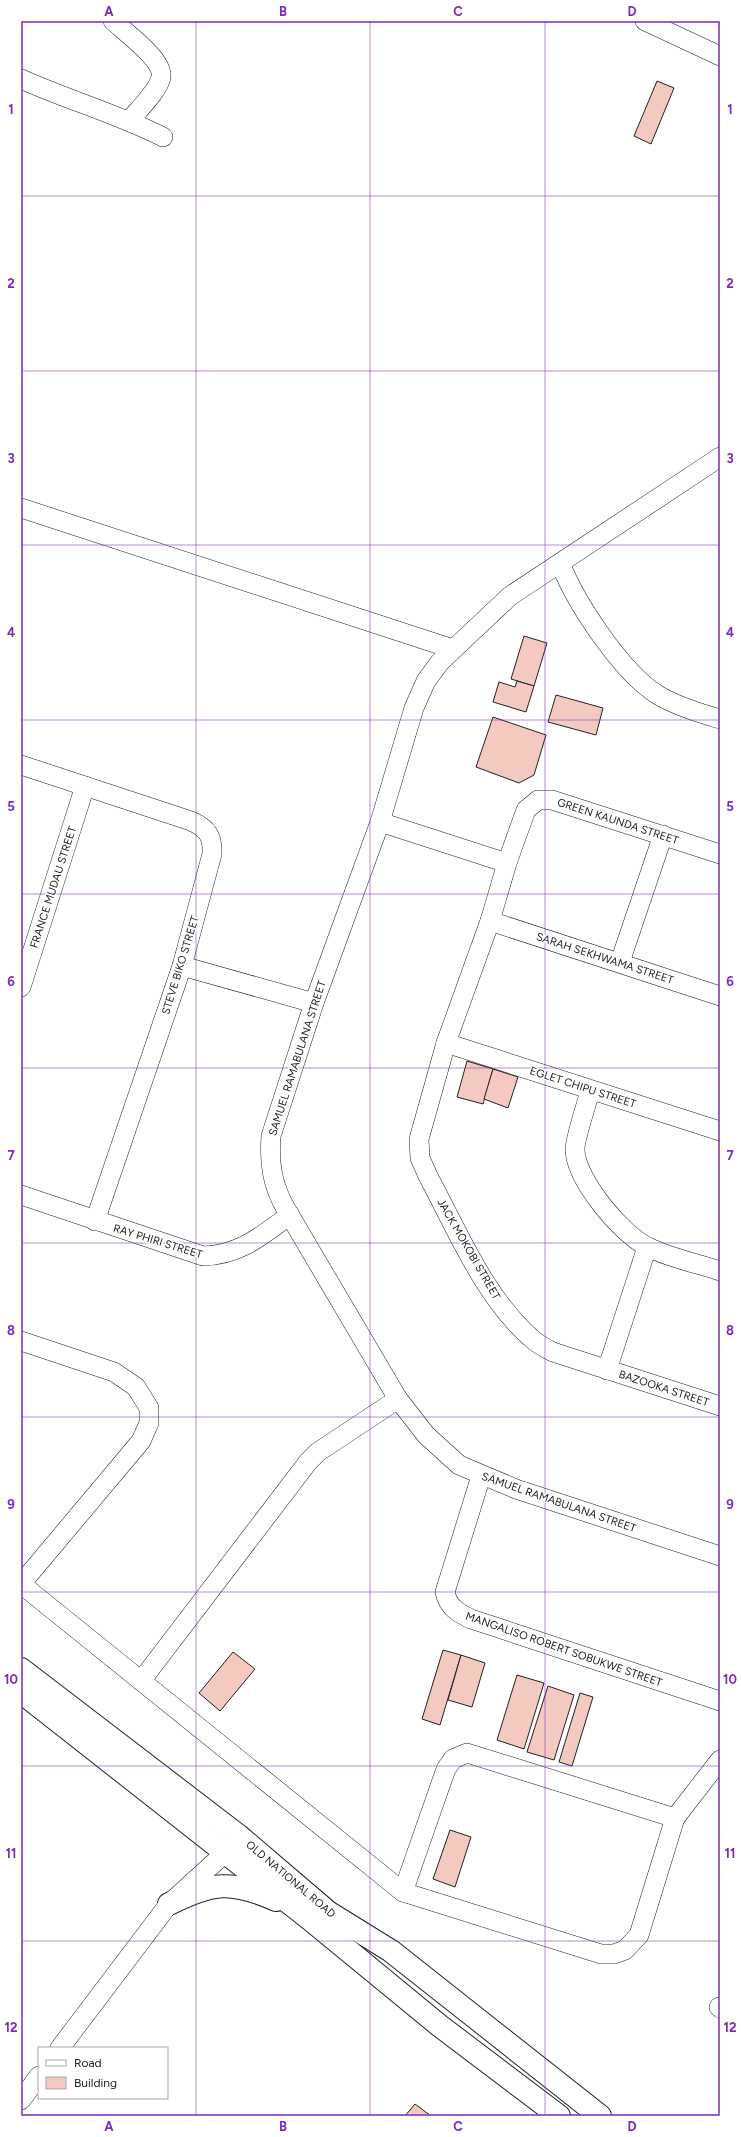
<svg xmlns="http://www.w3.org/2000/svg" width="741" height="2137" font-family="Figtree,sans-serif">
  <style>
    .building { fill: #f3c9c0; stroke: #222 }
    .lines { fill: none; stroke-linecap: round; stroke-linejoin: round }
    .minor-casing { stroke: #222; stroke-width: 20 }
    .major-casing { stroke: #222; stroke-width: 24 }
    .minor { stroke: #fff; stroke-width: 19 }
    .major { stroke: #fff; stroke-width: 22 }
    .grid { fill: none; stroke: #7b2cbf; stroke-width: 1; stroke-opacity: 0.55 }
    .labels { text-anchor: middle; stroke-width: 3; stroke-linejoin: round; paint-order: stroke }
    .street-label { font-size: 11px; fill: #222; stroke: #fff }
    .neatline { fill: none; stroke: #7b2cbf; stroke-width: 1.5 }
    .grid-label { font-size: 13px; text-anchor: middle; font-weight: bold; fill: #7b2cbf }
  </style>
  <rect width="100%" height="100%" fill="#fff"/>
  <!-- building -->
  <g class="building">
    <path d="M657,81L674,88L651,144L634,136Z"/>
    <path d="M524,636L547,643L534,686L511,679Z"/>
    <path d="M517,681L534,686L526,712L493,702L499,682L515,687Z"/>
    <path d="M556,695L603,708L596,735L548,722Z"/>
    <path d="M493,717L546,735L534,775L519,783L476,767Z"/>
    <path d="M467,1061L493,1069L483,1104L457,1097Z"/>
    <path d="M493,1069L518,1077L508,1108L484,1099Z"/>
    <path d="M443,1650L461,1655L440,1725L422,1719Z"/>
    <path d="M233,1652L255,1669L220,1711L199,1693Z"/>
    <path d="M461,1655L485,1663L472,1707L448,1700Z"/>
    <path d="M517,1675L544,1683L524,1749L497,1740Z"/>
    <path d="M548,1686L574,1695L554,1760L527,1752Z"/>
    <path d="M580,1693L593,1697L572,1766L559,1762Z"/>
    <path d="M450,1830L471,1837L455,1887L433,1879Z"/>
    <path d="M415,2104L431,2116H405Z"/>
  </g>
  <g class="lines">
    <defs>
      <g id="minor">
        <path d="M113,21C125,32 164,60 161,77C159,90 138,110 130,120"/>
        <path d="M645,21L720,56"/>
        <path d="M21,79C68,100 117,114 163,137"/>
        <path d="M720,457L510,596L440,662L426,681L414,708L380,822L314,1003L271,1136C269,1163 272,1185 286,1209L398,1399L426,1435L459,1465L516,1489L720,1556"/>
        <path d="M21,508L453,649"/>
        <path d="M561,565C576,603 622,673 658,695C676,706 699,713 720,719"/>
        <path d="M21,765L191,821C207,828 213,836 212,854L182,966L95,1221"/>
        <path d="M380,822L507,863"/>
        <path d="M720,854L552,800H538L526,810L507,863L490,921L446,1043L419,1139L420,1158L428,1176C457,1230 484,1296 530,1337C536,1343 545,1348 553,1352L720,1406"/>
        <path d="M490,921L720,996"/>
        <path d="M620,962L663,835"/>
        <path d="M182,966L314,1003"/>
        <path d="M21,987L85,786"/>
        <path d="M446,1043L720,1131"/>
        <path d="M590,1090C587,1104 575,1138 575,1149C575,1179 622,1235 648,1247C670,1258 696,1263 720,1271"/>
        <path d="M21,1195L203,1256C240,1255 261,1236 290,1215"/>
        <path d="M21,1341L114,1372L136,1387L149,1408V1423L141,1441L21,1584"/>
        <path d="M607,1370L647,1247"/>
        <path d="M481,1476L445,1592C448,1607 458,1613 471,1619L720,1701"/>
        <path d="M21,1584L403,1892L601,1954H614L625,1950L639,1935L675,1818L720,1760"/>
        <path d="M141,1681L308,1462L318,1452L398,1399"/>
        <path d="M403,1892L446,1769L453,1759L467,1753L675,1818"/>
        <path d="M719,2007L720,2008"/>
        <path d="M60,2048L169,1904L226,1852L234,1842"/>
        <path d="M21,2100L39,2076"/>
      </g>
      <g id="major">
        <path d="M21,1669L239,1836L328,1912L391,1951L600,2116"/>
        <path d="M21,1692L311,1920L440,2026L559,2116"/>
        <path d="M169,1904C213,1882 231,1880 276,1900"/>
      </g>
    </defs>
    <!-- minor casing -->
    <use href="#minor" class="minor-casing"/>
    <!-- major casing -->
    <use href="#major" class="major-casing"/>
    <!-- minor -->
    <use href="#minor" class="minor"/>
    <!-- major -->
    <use href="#major" class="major"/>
  </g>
  <!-- grid -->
  <path class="grid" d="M196,21V2116M370,21V2116M545,21V2116M21,196H720M21,371H720M21,545H720M21,720H720M21,894H720M21,1068H720M21,1243H720M21,1417H720M21,1592H720M21,1766H720M21,1941H720"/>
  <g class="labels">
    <!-- street labels -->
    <g class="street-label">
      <text transform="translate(618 821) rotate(18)" y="4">GREEN KAUNDA STREET</text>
      <text transform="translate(53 887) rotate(-72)" y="4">FRANCE MUDAU STREET</text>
      <text transform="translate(605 958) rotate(18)" y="4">SARAH SEKHWAMA STREET</text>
      <text transform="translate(180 965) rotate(-73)" y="4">STEVE BIKO STREET</text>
      <text transform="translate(297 1058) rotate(-72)" y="4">SAMUEL RAMABULANA STREET</text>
      <text transform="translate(583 1087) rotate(18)" y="4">EGLET CHIPU STREET</text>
      <text transform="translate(158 1241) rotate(17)" y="4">RAY PHIRI STREET</text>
      <text transform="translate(469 1249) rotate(60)" y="4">JACK MOKOBI STREET</text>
      <text transform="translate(664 1388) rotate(18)" y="4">BAZOOKA STREET</text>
      <text transform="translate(559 1502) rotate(19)" y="4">SAMUEL RAMABULANA STREET</text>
      <text transform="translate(564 1649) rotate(19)" y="4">MANGALISO ROBERT SOBUKWE STREET</text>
      <text transform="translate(291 1879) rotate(40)" y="4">OLD NATIONAL ROAD</text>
    </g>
  </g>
  <!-- border -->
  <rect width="741" height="2137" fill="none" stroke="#ffffff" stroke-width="44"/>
  <!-- legend -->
  <rect x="38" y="2047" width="130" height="52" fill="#ffffff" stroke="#a7a7a7"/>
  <rect x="46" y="2060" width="20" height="6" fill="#ffffff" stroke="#a7a7a7"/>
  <text x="74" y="2067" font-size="12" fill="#222222">Road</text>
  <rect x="46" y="2077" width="20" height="12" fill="#f3c9c0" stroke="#a7a7a7"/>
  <text x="74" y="2087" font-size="12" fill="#222222">Building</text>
  <rect x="22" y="22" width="697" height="2093" class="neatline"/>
  <g class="grid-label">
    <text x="109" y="16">A</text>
    <text x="283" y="16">B</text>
    <text x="458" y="16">C</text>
    <text x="632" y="16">D</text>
    <text x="11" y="114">1</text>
    <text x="730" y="114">1</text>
    <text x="11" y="288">2</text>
    <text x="730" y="288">2</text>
    <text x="11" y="463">3</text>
    <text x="730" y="463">3</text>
    <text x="11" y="637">4</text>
    <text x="730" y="637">4</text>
    <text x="11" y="811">5</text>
    <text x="730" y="811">5</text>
    <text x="11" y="986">6</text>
    <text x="730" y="986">6</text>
    <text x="11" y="1160">7</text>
    <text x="730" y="1160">7</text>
    <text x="11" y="1335">8</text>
    <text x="730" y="1335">8</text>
    <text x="11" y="1509">9</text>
    <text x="730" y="1509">9</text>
    <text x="11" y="1684">10</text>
    <text x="730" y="1684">10</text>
    <text x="11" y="1858">11</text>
    <text x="730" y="1858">11</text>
    <text x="11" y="2032">12</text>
    <text x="730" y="2032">12</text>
    <text x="109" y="2131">A</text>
    <text x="283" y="2131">B</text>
    <text x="458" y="2131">C</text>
    <text x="632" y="2131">D</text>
  </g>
</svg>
